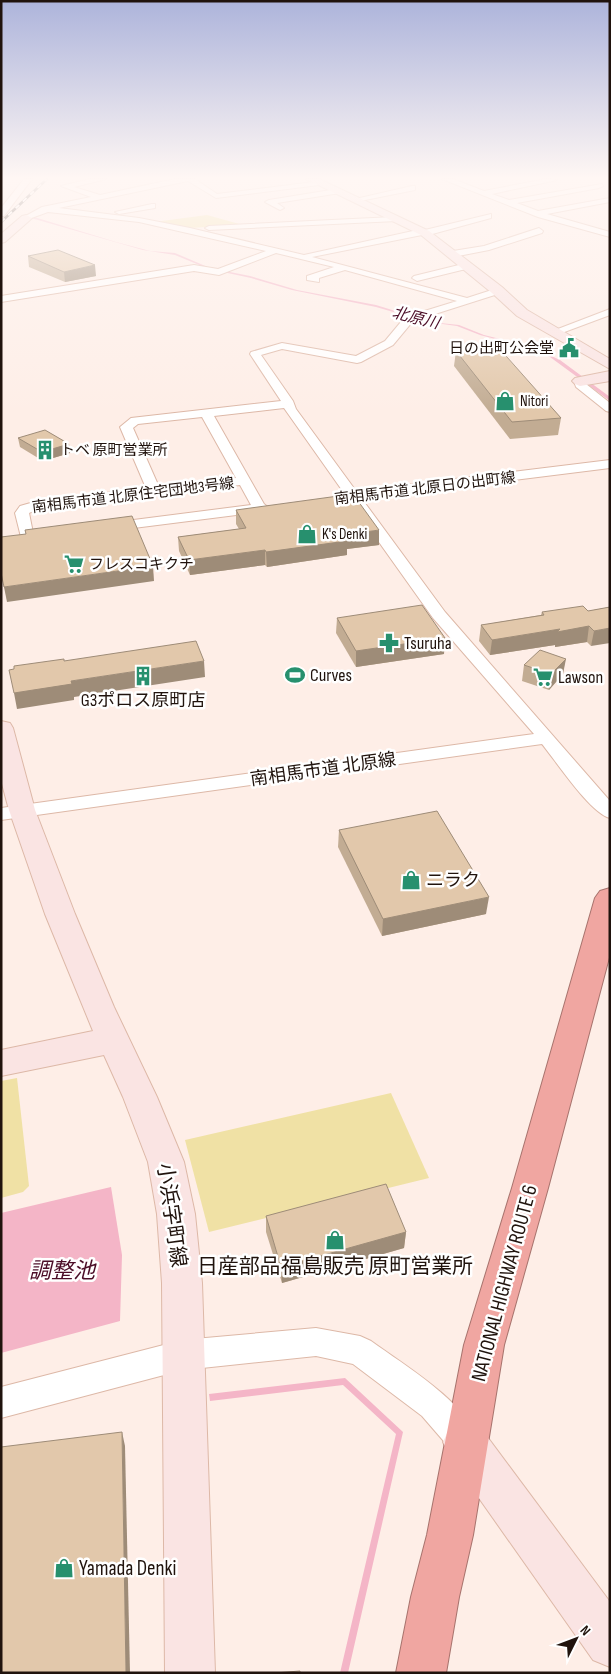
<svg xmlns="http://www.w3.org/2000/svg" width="611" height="1674" font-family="'Sofia Sans Condensed','Noto Sans JP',sans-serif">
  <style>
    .green { fill: #f0e1a5 }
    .water { fill: #f4b5c7 }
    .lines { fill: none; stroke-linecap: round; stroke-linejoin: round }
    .street-casing { stroke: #ddb8a7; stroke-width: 2 }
    .secondary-casing { stroke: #ddb8a7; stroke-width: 2 }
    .highway-casing { stroke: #a7736d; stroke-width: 2 }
    .street { fill: #fff; fill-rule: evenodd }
    .secondary { fill: #fae4e3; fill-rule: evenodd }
    .highway { fill: #f0a6a1; fill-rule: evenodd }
    .rail-casing { stroke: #433630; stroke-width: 2.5 }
    .rail { stroke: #fff; stroke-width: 2; stroke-dasharray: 5; stroke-linecap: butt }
    .wall { fill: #c2ac93 }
    .shaded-wall { fill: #9e8c78 }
    .building { fill: #e2c8ab; stroke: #9e8c78 }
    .labels { text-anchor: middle; stroke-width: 5; stroke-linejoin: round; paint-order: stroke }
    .far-poi-label { font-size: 15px; fill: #20130d; stroke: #fff; text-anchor: start }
    .far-street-label { font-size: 15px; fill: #20130d; stroke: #fff }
    .far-water-label { font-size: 16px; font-style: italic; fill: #4b0d27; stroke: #fff }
    .poi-label { font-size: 18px; fill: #20130d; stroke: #fff; text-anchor: start }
    .street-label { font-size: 18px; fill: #20130d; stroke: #fff }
    .near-street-label { font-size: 21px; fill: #20130d; stroke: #fff }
    .near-poi-label { font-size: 21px; fill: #20130d; stroke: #fff }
    .near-water-label { font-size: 22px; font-style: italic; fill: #4b0d27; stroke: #fff }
  </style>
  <rect width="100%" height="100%" fill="#feeee7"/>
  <!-- green -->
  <g class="green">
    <path d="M207,215L243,225L189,228L154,222Z"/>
    <path d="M17,1078L29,1186L23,1192L1,1198V1081Z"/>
    <path d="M391,1093L429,1178L209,1232L185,1140Z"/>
  </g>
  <!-- water -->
  <g class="water">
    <path d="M34,217L116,242L150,251L175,253L210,268L250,276L297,290L376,305L431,322L459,325L484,335L532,347L560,360L610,397V401L550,357L519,345L480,335L457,326L428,322L376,307L292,290L251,278L209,269L175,255L143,250L31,218Z"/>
    <path d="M111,1187L122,1255L120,1321L1,1353V1213Z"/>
    <path d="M345,1378L403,1432L348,1673H340L396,1434L343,1385L210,1401L209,1394Z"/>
  </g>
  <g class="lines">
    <defs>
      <g id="street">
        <path d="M24,179H32L4,216H1V208Z"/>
        <path d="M90,179H106L74,187L100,195L175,179H195L217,194L322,181L323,183L319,185L216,198L188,181L59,208L139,218L190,228L304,255L422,229L425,230L491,214V218L425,236L422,235L312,257L467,298L498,288L501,289V293L413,321L393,345L361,362L357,363L282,349L261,355L293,401L296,409L356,491L610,460V468L362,499L445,612L610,801V818C590,813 556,761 542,744L1,820V808L534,734L433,618L349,500H338L336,497L338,494L344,493L284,408L214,416L264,504L269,508L267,511L110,531L103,527L110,523L251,505L240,485L36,510L29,513L34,538L32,541H22L15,513L20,506L34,502L146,488L120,427L131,418L281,401L250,354L251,352L282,343L356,356L385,341L405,317L457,301L345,270L319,278V282L307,280V276L334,267L276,253L219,275L194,271L1,302V296L194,265L218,269L266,251L139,222L48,212L26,220L22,218L42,207L91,197L61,186ZM202,417L236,478L159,487L133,428L138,424Z"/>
        <path d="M442,179H453L484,191L546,179L557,180L492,194L509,200L602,184L603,186L599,188L517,203L538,211L610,198V202L547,214L610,232V237L538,217Z"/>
        <path d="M412,186H415V190L355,202L351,200Z"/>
        <path d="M337,189L341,191L340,193L277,203L284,208L280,210L265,202L269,200Z"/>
        <path d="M152,204H155V208L119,214L115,212Z"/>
        <path d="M394,217H397V221L209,230L205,228L209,226Z"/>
        <path d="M539,228L543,231L542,233L489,250L453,257L449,254L453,251L484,246Z"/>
        <path d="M467,263L470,264V268L417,281L412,278L414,276Z"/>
        <path d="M610,309V315L559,334H551L550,332Z"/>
        <path d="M580,378L584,379L586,384L610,403V412L606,411L576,387L574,381Z"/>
        <path d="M316,1328L360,1336L371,1341C407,1367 463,1400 481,1442L476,1453L465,1458L454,1453L422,1416L353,1364L316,1356L183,1370L1,1418V1387L183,1340Z"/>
      </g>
      <g id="secondary">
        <path d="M306,179H319L429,231L502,287L527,310L610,359V369L517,316L492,293L421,235Z"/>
        <path d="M26,215L32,218L30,220L5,242L1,243V234L22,216Z"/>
        <path d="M610,371V381L580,386L575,384L572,381L575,378Z"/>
        <path d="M1,721L10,723L13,728L35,810L75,914L114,1007L157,1097L184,1162L195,1214L202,1283L215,1673H165L162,1283L157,1214L148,1162L123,1097L104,1055L1,1076V1050L93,1031L45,914L9,810L1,780Z"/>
        <path d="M465,1420L480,1427L610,1602V1667L593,1660L450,1457L443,1442L450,1427Z"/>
      </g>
      <path id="highway" d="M610,888V954L548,1188L504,1345L473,1535L459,1597L446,1673H396L411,1597L427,1535L464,1345L512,1188L595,898L600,891Z"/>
    </defs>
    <!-- street casing -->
    <use href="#street" class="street-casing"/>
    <!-- secondary casing -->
    <use href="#secondary" class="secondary-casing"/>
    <!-- highway casing -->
    <use href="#highway" class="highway-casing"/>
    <!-- street -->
    <use href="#street" class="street"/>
    <!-- secondary -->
    <use href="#secondary" class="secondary"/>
    <!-- highway -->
    <use href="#highway" class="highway"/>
    <defs>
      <path id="rail" d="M1,222L47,179"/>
    </defs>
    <!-- rail casing -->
    <use href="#rail" class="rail-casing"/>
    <!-- rail -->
    <use href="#rail" class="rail"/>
  </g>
  <!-- wall -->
  <g class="wall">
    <path d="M28,256L96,276L65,282L29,267Z"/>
    <path d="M456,351L561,418L558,435L510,439L454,366Z"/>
    <path d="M18,438L69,444L70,453L43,461L20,447Z"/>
    <path d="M236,510L379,545L347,549V555L267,567L265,565L190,575L179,551L178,537L239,529L236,524Z"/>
    <path d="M610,607L591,646L587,642L555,647V645L490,655L479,641L481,625L541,615L542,612L588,611Z"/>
    <path d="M337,618L444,654L356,667L336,633Z"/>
    <path d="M524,665L563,674L549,690L522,681Z"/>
    <path d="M339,830L486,914L382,936L338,847Z"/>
    <path d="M266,1216L406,1232L404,1248L282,1283L266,1232Z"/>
  </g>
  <!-- shaded-wall -->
  <g class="shaded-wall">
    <path d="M95,265L96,276L65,282L64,272Z"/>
    <path d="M69,444L70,453L43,461L42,452Z"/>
    <path d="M379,530V545L347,549V555L267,567L266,552L344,535Z"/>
    <path d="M265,550V565L190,575L189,560Z"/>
    <path d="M153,566L154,581L7,602L4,587Z"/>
    <path d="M589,626L587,642L555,647V645L490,655L492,640L560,629Z"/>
    <path d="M610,628V643L591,646L594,631Z"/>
    <path d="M445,638L444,654L356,667V651Z"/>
    <path d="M566,659L563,674L549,690L551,674Z"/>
    <path d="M204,661L205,677L74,697V700L17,709L14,693L71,681Z"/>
    <path d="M489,897L486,914L382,936L383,919Z"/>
    <path d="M406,1232L404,1248L282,1283L281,1267Z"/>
    <path d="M122,1432L125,1446L130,1673H126Z"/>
  </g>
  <!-- building -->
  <g class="building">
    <path d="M58,250L95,265L64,272L28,256Z"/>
    <path d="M499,348L561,418L512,422L456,351Z"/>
    <path d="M45,430L69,444L42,452L18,438Z"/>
    <path d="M353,494L379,530L344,535L347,541L266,552L265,550L189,560L178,537L246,528L236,510Z"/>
    <path d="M132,516L153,566L4,587L1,573V537L26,534L25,530Z"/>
    <path d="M422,605L445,638L356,651L337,618Z"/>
    <path d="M583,606L588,611L610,607V628L594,631L589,626L557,632L560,629L492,640L481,625L544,615L542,612Z"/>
    <path d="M196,641L204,661L71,681L72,684L14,693L9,670L14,669V666L64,659V661Z"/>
    <path d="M540,650L566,659L551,674L524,665Z"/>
    <path d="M437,811L489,897L383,919L339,830Z"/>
    <path d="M386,1184L406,1232L281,1267L266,1216Z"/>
    <path d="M122,1432L126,1673H1V1447Z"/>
    <path d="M300,1671V1673H275Z"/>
  </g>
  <!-- sky -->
  <linearGradient id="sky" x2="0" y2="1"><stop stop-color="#adb4db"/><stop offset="0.43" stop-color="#fff7f4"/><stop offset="1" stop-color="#fff7f4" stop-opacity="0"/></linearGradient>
  <rect width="611" height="413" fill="url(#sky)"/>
  <!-- icons -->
  <defs>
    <symbol id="civic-bare" viewBox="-9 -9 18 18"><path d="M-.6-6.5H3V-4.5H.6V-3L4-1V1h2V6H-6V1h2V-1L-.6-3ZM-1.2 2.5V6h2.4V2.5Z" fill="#27906e" stroke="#fff" stroke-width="2.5" paint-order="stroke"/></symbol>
    <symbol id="shop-bare" viewBox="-9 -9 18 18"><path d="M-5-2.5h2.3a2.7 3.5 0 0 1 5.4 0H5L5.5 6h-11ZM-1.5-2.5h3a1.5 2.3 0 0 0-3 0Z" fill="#27906e" stroke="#fff" stroke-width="2.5" paint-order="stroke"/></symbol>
    <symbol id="building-bare" viewBox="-9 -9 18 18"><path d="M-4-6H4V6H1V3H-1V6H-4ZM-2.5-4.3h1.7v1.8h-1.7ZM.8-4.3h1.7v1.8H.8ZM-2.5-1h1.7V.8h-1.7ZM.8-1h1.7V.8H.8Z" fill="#27906e" stroke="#fff" stroke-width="2.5" paint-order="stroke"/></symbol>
    <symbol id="supermarket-bare" viewBox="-9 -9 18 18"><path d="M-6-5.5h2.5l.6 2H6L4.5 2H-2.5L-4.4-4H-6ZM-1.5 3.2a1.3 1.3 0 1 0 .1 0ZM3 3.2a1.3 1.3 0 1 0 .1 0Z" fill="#27906e" stroke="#fff" stroke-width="2.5" paint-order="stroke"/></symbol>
    <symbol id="pharmacy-bare" viewBox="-9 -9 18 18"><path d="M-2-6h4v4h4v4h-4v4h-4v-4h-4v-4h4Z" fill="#27906e" stroke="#fff" stroke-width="2.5" paint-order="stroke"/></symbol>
    <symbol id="stadium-bare" viewBox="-9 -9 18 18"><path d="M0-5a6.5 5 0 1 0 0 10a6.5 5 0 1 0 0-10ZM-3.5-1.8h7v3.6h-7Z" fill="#27906e" stroke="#fff" stroke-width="2.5" paint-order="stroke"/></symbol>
  </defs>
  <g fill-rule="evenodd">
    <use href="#civic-bare" x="555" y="334" width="28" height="28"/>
    <use href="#shop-bare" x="491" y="387" width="28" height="28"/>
    <use href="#building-bare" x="31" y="436" width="28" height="28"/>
    <use href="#shop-bare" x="293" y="520" width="28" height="28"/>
    <use href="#supermarket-bare" x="60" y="550" width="28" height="28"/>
    <use href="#pharmacy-bare" x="375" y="629" width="28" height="28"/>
    <use href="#stadium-bare" x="281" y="661" width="28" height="28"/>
    <use href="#building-bare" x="129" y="662" width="28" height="28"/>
    <use href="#supermarket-bare" x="529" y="663" width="28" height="28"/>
    <use href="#shop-bare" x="397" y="866" width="28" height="28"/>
    <use href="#shop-bare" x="321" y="1226" width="28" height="28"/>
    <use href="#shop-bare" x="50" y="1554" width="28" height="28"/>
  </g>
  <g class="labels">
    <!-- far-poi labels -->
    <g class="far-poi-label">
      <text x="554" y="353" text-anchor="end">日の出町公会堂</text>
      <text x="520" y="406">Nitori</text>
      <text x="60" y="455">トベ 原町営業所</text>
      <text x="322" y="539">K's Denki</text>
      <text x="89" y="569">フレスコキクチ</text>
    </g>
    <!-- far-street labels -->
    <g class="far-street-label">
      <text transform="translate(425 488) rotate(-7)" y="5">南相馬市道 北原日の出町線</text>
      <text transform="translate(133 495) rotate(-7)" y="5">南相馬市道 北原住宅団地3号線</text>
    </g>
    <!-- far-water labels -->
    <g class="far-water-label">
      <text transform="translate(416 317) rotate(14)" y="6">北原川</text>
    </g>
    <!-- poi labels -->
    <g class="poi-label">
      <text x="404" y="649">Tsuruha</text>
      <text x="310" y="681">Curves</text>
      <text x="558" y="683">Lawson</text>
      <text x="143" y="706" text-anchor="middle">G3ポロス原町店</text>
      <text x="426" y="886">ニラク</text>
    </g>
    <!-- street labels -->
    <g class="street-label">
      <text transform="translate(323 769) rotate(-8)" y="6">南相馬市道 北原線</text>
    </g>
    <!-- near-street labels -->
    <g class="near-street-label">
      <text transform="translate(172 1215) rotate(82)" y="7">小浜字町線</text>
      <text transform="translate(504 1283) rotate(-75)" y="7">NATIONAL HIGHWAY ROUTE 6</text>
    </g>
    <!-- near-poi labels -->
    <g class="near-poi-label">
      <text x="335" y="1273">日産部品福島販売 原町営業所</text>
      <text x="79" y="1575" text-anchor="start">Yamada Denki</text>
    </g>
    <!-- near-water labels -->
    <g class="near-water-label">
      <text x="62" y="1278">調整池</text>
    </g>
  </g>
  <!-- border -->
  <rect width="611" height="1674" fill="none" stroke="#20130d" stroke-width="5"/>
  <!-- north arrow -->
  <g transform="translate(576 1639) rotate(48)" stroke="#ffffff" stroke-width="4" paint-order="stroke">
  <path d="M0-4L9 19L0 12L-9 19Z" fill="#20130d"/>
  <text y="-8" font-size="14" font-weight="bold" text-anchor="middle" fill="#20130d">N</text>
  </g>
</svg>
